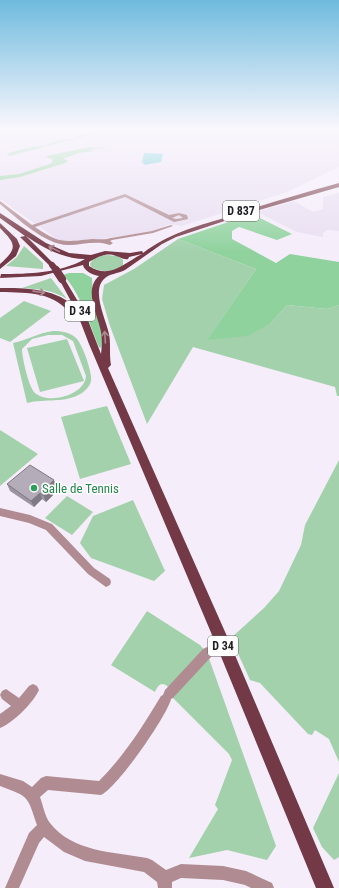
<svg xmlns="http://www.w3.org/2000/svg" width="339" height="888" font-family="'Roboto Condensed',sans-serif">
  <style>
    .built { fill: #e9def1 }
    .green { fill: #a3d1ac; fill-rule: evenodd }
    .forest { fill: #90d29e }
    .water { fill: #59c6cf }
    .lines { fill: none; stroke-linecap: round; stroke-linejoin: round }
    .minor { fill: #b08c92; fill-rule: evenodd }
    .major { fill: #743946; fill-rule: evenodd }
    .major-bridge-far1 { stroke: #743946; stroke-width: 6 }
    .major-bridge { stroke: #743946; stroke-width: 8 }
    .wall { fill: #9b959f }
    .shaded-wall { fill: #7e7982 }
    .building { fill: #b4adb9; stroke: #7e7982 }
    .oneway { stroke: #ac8890 }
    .leisure-dot { fill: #2e9e5b; stroke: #fff; stroke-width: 1.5 }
    .labels { text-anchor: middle; stroke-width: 3; stroke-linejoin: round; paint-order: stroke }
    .shield { fill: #fff; stroke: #646265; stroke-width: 1 }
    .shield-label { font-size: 12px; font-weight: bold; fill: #211e23 }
    .leisure-label { font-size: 13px; fill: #27864d; stroke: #fff; text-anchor: start }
  </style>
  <rect width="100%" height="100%" fill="#f5edfa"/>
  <!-- built -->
  <g class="built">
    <path d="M0,128H339V167L287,192L182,226L169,224L154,231L135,234L87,241H63L57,239L0,199Z"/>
    <path d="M339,193V231L327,230L323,233V237L297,232L257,212L294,201L313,212L323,209V197Z"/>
  </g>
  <!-- green -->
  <g class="green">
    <path d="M178,239L256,269L208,339L271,323L287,305L327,309L339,305V396H337L335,387L193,347L147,424L110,326L102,299L104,285L134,269Z"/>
    <path d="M24,246L43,263V269L6,266L17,257Z"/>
    <path d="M106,255L118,256L123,260V265C114,274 101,272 91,267L90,264C92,258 100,256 106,255Z"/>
    <path d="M51,278L67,299C53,290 38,289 22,288Z"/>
    <path d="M24,301L51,311L10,342L0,338V318Z"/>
    <path d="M53,331C61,331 70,332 76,338C82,343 93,374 91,381C90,386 86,390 82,393C64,404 46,398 27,403L13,343C27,340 38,333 53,331ZM48,335H62L73,341L86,376C85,395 49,405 35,393C29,388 22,358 22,349L32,339Z"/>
    <path d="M67,339L84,381L40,392L27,348Z"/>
    <path d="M107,406L131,464L80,479L61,417Z"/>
    <path d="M0,430L38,454L0,486Z"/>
    <path d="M339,460V762L329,739L315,730L312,735L308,734L260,683L250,680L231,638L264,608L279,591L301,545L305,525Z"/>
    <path d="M67,496L93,512L72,535L45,518Z"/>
    <path d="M133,500L165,571L154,581L91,558L80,543L93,516Z"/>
    <path d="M147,611L200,645L207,653L276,846L267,860L227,850L189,858L218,809L215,805L232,760L229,754L169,694L168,687C162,681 158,685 155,692L111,665Z"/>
    <path d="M339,773V857L334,860L322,847L313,828Z"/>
  </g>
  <!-- forest -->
  <g class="forest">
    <path d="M111,128H117L5,157L9,156L7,154C12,151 42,144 45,146L50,143L61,140L74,139L77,136L91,134Z"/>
    <path d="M89,147L110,148L90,149L94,151L79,153L62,159L67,160V162L65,163L20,177L0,180V176L19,174L50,164L53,161L52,159L46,157L47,156Z"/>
    <path d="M252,214L292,234L277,240L239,227L232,231V239L276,263L290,254L339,262V305L327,309L287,305L271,323L248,336L207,340L256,269L178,239Z"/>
    <path d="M69,273H83L92,278C93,286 91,294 93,303C96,318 105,332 101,348L99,347C90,325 80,292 63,275Z"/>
  </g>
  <!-- water -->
  <path class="water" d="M144,153L163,154L161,162L145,165L142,162Z"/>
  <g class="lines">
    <!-- minor -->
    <g class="minor">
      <path d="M10,128H16L0,132V130Z"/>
      <path d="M125,194L169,215L179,213L187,215L188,219L174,222L125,197L35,227C60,244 63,242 92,239C99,239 105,240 111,238L152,231L171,225L173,226L153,233L112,240L110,241L113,243L110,245C96,240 83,245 68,245C45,245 17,218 0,204V201L32,225ZM179,215L183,218L176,219L172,218Z"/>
      <path d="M0,508L30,515L52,524L94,568L110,579L111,582L110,585L106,587L88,574L46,530L29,523L0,516Z"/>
      <path d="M207,647L211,649L213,653L211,657L173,698L171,699C167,716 117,788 101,795L48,790L40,797C43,805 45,817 50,823C72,852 114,852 147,858L152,860L166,870L181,864L223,866L246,871L272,883L274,888H251L245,885L223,880L181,878L172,882V888H158L157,882L144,872L85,861L64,852L44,837L39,843L19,888H5L29,833L37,825C27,796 30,797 0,786V774L23,781L32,787L41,778L46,776L99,781C124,756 143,726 161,696L163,695L165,690L203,649Z"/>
      <path d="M33,684L37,686L39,690C33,703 13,723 0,728V714L11,706L2,699L0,695L2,691L6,689L19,698L29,686Z"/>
    </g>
    <!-- major -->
    <g class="major">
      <path d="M339,183V187L252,212L176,237L162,244L125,270C118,274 109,273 103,280C92,292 106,320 109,334C111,344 109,355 111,365L108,368L226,634L334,888H316L215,642L89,344L79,318H74C55,291 30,293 0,292V288C26,288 52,288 73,305L59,279L64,278L86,315L101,354C102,346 102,339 101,332C98,315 83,290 99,276C93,275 84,271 83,265L41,276L0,278L1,274C28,274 61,273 85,259C64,259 43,248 26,236L55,265L50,266L20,237L25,236L0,218V213L46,243L69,253L91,255L105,251L130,253L142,251L143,253C168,234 194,227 224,218C262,205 300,194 339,183ZM142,254C124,263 110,280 89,266V262C98,257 106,252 116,256C121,257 123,260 128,259L129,257Z"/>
      <path d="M0,223L17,239L20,246L16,256L0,269V264C18,248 16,244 0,228Z"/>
    </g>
    <!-- major-bridge-far1 -->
    <path class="major-bridge-far1" d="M52,265L57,271"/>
    <!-- major-bridge -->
    <path class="major-bridge" d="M56,270L62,279"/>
  </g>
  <!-- wall -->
  <path class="wall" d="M7,484L56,486L54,488L55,492L53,494V495L46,502L42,499L34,507L10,491Z"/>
  <!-- shaded-wall -->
  <g class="shaded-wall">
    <path d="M54,480L56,486L54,488L55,492L53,494V495L46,502L44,496L50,484Z"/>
    <path d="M40,493L42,499L34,507L31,501Z"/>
  </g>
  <!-- building -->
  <path class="building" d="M30,465L54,480L50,484L53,486L50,489H51L44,496L40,493L31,501L7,484Z"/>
  <!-- one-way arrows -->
  <defs><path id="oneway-shaft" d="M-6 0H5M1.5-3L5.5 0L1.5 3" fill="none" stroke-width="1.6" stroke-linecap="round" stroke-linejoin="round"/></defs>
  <g class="oneway">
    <use href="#oneway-shaft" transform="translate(54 249) rotate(-154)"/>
    <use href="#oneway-shaft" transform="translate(39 292) rotate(8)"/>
    <use href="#oneway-shaft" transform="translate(105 337) rotate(-94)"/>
  </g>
  <!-- sky -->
  <linearGradient id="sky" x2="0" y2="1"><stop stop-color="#6fbbde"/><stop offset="0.51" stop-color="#faf7fd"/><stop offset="1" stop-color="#faf7fd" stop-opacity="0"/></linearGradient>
  <rect width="339" height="252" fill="url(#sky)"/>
  <!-- markers -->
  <circle class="leisure-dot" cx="34" cy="488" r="4"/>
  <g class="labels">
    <!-- shield labels -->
    <g class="shield">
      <rect x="223" y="201" width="36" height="20" rx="3"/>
      <rect x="65" y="301" width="30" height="20" rx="3"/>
      <rect x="208" y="636" width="30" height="20" rx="3"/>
    </g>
    <g class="shield-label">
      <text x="241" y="215">D 837</text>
      <text x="80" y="315">D 34</text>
      <text x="223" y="650">D 34</text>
    </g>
    <!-- leisure labels -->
    <g class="leisure-label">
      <text x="42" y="493">Salle de Tennis</text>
    </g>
  </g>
</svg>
